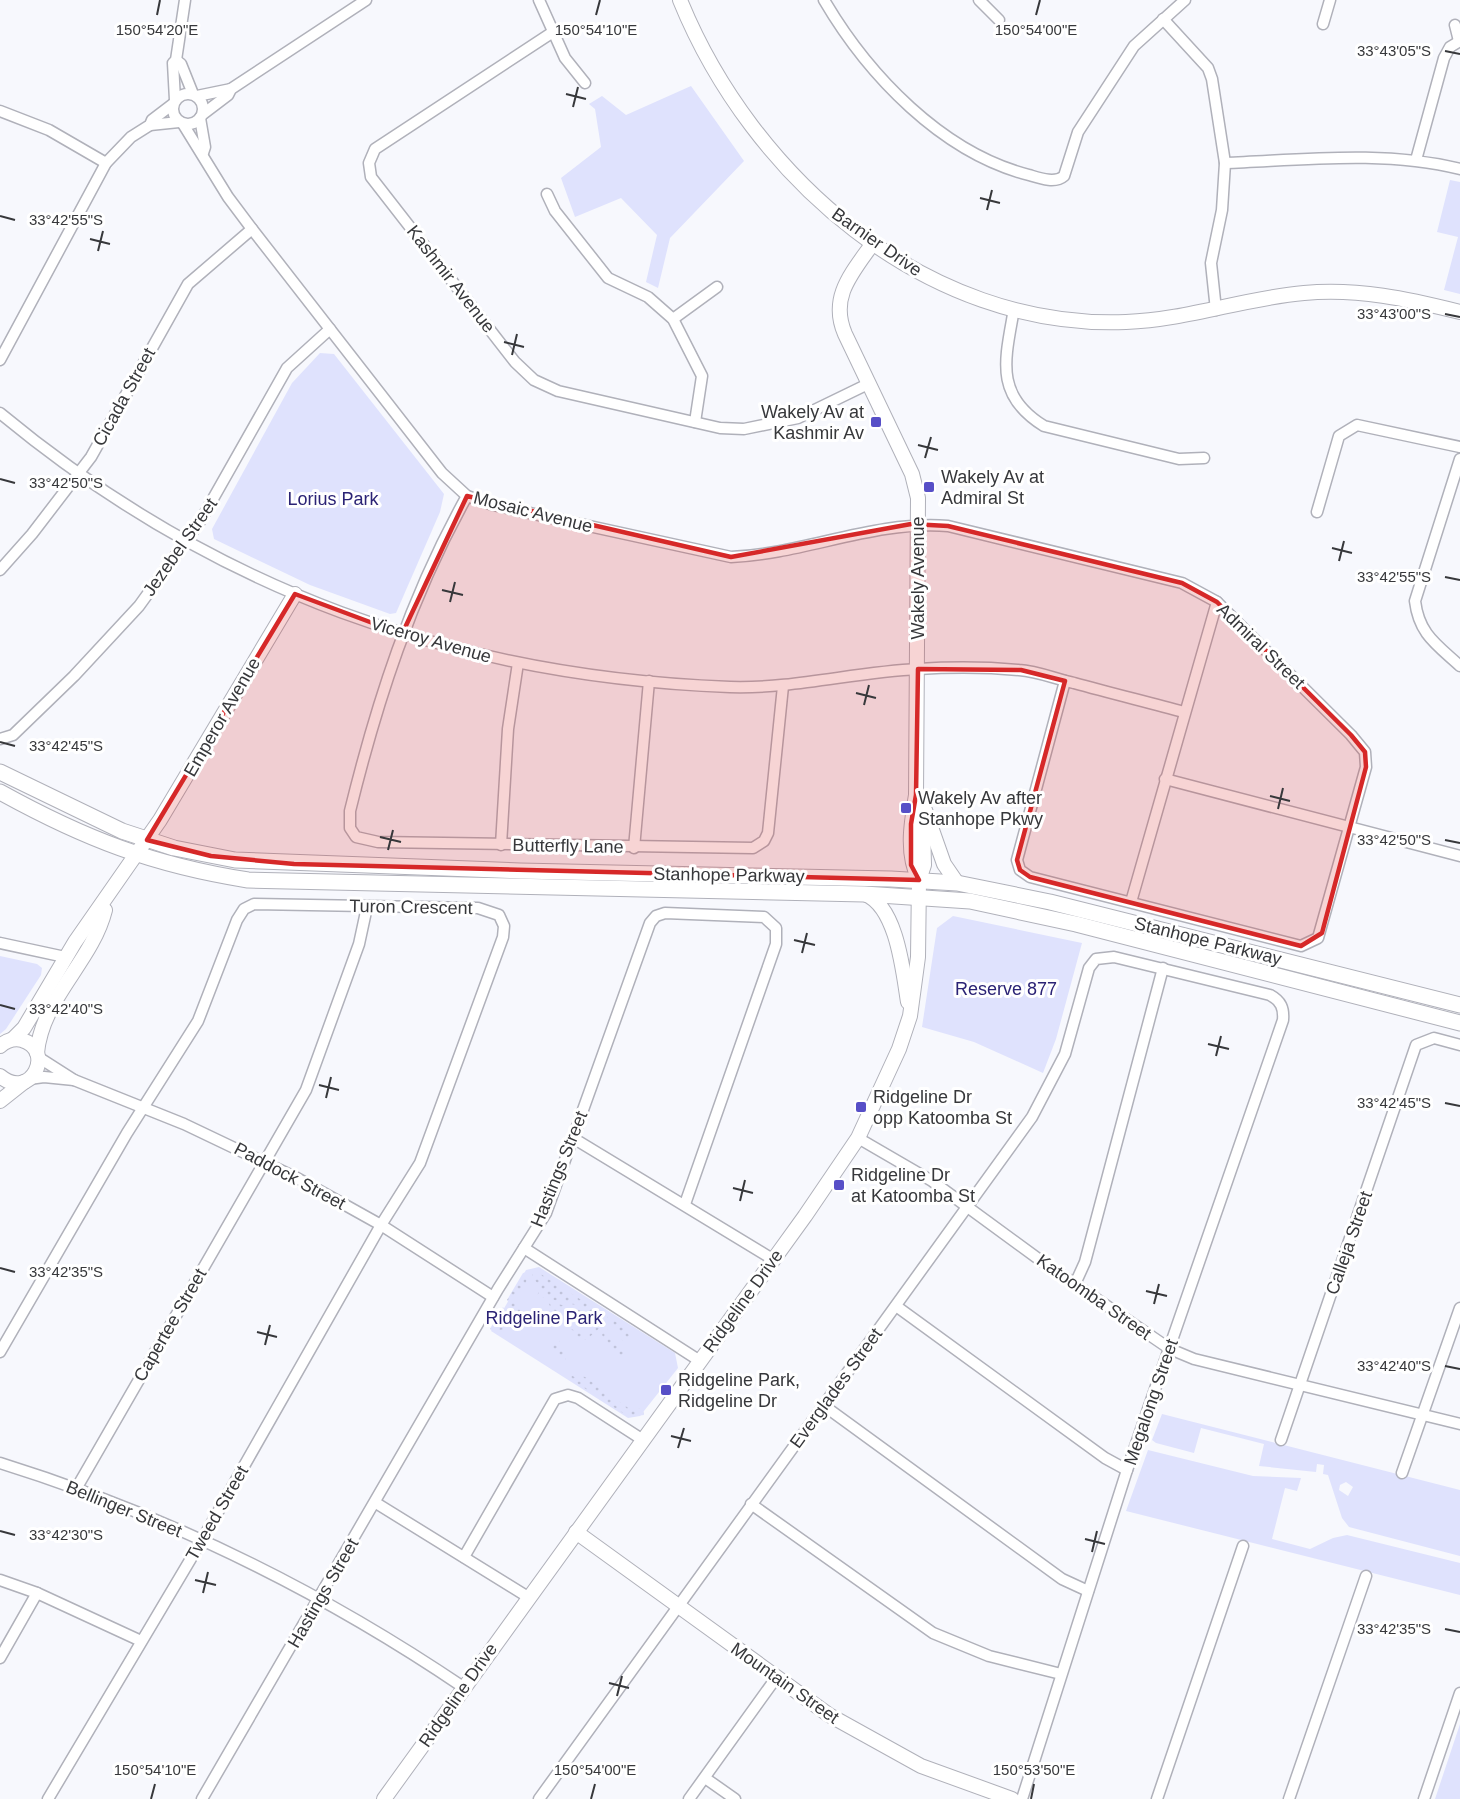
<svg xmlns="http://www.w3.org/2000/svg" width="1460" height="1799" font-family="Arial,sans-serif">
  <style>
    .green { fill: #dfe2fd; fill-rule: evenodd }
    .garden { fill: url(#garden-dots) }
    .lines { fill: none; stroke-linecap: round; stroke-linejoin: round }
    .minor-casing { stroke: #b0b1ba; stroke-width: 13 }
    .tertiary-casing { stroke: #b0b1ba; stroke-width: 16 }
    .secondary-casing { stroke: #b0b1ba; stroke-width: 17 }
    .minor { stroke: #fff; stroke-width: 10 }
    .tertiary { stroke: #fff; stroke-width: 14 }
    .secondary { stroke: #fff; stroke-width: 15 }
    .marked { fill: #d62828; fill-opacity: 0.2; stroke: #d62828; stroke-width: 4.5; stroke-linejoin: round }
    .ticks { fill: none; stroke: #37383b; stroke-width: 2 }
    .poi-dot { fill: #574fc7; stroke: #fff; stroke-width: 2 }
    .labels { text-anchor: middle; stroke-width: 6; stroke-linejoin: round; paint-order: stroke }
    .street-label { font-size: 18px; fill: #37383b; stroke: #fff }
    .poi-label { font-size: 18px; fill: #37383b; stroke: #fff; text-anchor: start }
    .park-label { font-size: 18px; fill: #2b2375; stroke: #fff }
    .ticks-label { font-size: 15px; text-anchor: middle; fill: #37383b; stroke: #fff; stroke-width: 6; stroke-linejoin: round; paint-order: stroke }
  </style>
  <defs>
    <pattern id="garden-dots" width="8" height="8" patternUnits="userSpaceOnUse" patternTransform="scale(1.5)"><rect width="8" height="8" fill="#dfe2fd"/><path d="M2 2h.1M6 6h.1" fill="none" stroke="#c0c3da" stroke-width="1.8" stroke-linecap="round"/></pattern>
  </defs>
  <rect width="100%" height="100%" fill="#f7f8fd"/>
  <!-- green -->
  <g class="green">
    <path d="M691,86L744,161L670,238L658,288L646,282L657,235L621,198L575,217L561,178L601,147L595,109L589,104L602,96L626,115Z"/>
    <path d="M1450,180L1460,182V294L1444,290L1458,237L1437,232Z"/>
    <path d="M320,353L334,354L444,494L440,512L396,613L390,614L310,585L214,539L212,529L292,383Z"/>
    <path d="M953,916L1082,943L1056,1039L1043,1073L974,1042L922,1027L937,928Z"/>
    <path d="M0,956L37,964L42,968L41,975L6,1029L0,1034Z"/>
    <path d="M539,1267L675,1353L678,1368L640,1416L628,1418L491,1331L526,1270Z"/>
    <path d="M1162,1414L1460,1490V1556L1349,1527L1342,1518L1328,1475L1323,1474L1324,1465L1317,1464L1316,1472L1259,1466L1264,1444L1201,1428L1194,1453L1156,1443L1152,1440ZM1346,1482L1353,1487L1348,1496L1339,1490L1340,1485Z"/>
    <path d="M1148,1450L1253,1476L1301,1478L1297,1491L1285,1488L1272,1539L1310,1549L1333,1538L1347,1535L1460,1563V1595L1126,1511Z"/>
    <path d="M1460,1724V1799H1435Z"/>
  </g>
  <!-- garden -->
  <g class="garden">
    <path d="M536,1271L608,1317L605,1321L580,1306L537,1296L541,1286L533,1279L532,1272Z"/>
    <path d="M528,1272L525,1288L514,1299L523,1316L522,1323L507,1300L523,1273Z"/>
    <path d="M548,1302L576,1308L603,1325L586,1340L563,1330L567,1327L582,1334L591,1333L595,1328L576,1317L552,1310Z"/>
    <path d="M503,1307L517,1327L493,1331L490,1329Z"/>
    <path d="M612,1319L623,1327L632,1339L626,1344L608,1324Z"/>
    <path d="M606,1328L626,1353L620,1357L602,1335Z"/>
    <path d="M559,1340L566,1360L544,1345Z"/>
    <path d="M571,1375L576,1378L578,1375L585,1377L631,1410L643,1408L644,1415L629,1417L569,1378Z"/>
  </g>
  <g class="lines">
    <defs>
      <g id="minor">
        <path d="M539,0L565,58L585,83"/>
        <path d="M824,0C868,75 942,153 1029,175C1039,178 1055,184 1064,176L1078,132L1134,46L1185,0"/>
        <path d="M979,0L999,20"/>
        <path d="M1163,19L1208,68L1212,79L1225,163L1222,210L1211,263L1216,310"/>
        <path d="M1323,24L1330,0"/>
        <path d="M1455,25L1459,41"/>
        <path d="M553,32L375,149L369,163L371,177L515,362L534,380L558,391L720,428L744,429L798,418L868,384"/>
        <path d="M176,60L181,64L193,94"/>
        <circle cx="188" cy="109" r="15"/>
        <path d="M197,96L231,89"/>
        <path d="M175,100L173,63L176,60L185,0"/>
        <path d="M0,111L49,130L106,163"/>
        <path d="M203,114L228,95L231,89L366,0"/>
        <path d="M200,118L205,147L203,153"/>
        <path d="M183,124L228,197L252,229L442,473L467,496L493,505L731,557C804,554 874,520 948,526L1182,583L1217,602L1351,735L1365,752L1366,767L1318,938L1301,946L1030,877L1020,870L1017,860L1065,681"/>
        <path d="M150,125L179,122"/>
        <path d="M1416,160L1444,58L1450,47L1460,41"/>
        <path d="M1225,163C1303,160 1383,150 1460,169"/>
        <path d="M547,194L555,211L608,278L648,297L673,319L702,376L695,422"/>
        <path d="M1014,309C1005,360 994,395 1044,426L1179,459L1204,458"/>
        <path d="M673,319L717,287"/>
        <path d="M0,360L106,163L131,137L150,125L152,120L173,104"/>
        <path d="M0,413C212,589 454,677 730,687C793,689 855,672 918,669C950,667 986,667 1019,670C1037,671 1056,679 1074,683C1110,693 1147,702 1184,712"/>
        <path d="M1460,459L1415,601C1419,634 1436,644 1460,666"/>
        <path d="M467,496C411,596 377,701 350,811V828L356,837L378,842L753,848L764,841L768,833L783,686"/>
        <path d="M1317,512L1339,436L1357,425L1460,447"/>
        <path d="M0,570L32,534L91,457L188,284L252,229"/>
        <path d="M0,739L13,735L74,676L139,606L201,520L287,368L330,329"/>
        <path d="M1165,779L1460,856"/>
        <path d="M501,845L508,729L518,663"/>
        <path d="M634,848L649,681"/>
        <path d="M1131,902L1217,602"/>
        <path d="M0,943L65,957"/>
        <path d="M38,1057L74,1080L184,1124L295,1177L381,1225L493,1297"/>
        <path d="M29,1079L44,1077L74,1080"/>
        <path d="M573,1138L774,1260"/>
        <path d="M858,1138L932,1181L1044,1263L1170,1349L1194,1359L1460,1424"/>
        <path d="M524,1248L700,1361"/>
        <path d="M1075,1284L1085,1262L1163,968"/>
        <path d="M896,1306L1105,1458L1127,1470"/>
        <path d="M0,1352L127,1133L198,1021L237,920L244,909L254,904L478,908L499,915L504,926L503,937L420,1163L381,1225L202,1540L48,1799"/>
        <path d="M823,1405L1062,1579L1088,1591"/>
        <path d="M1281,1440L1416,1045L1434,1038L1460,1045"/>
        <path d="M0,1463C164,1514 321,1591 463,1687"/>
        <path d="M1402,1473L1460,1308"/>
        <path d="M76,1489L306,1090L359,944L367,907"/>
        <path d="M376,1503L528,1597"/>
        <path d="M751,1504L933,1633L989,1656L1061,1674"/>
        <path d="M464,1557L555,1399L568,1395L578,1398L643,1440"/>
        <path d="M0,1580L37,1593L141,1641"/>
        <path d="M0,1658L37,1593"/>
        <path d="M705,1778L735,1799"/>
        <path d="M202,1799L498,1289L546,1213L650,923L656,916L665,913L764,917L776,928V944L685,1204"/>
        <path d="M539,1799L1032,1117L1065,1054L1089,968L1096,959L1114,957L1270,995C1281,1001 1284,1008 1283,1020L1127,1470L1022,1799"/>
        <path d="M689,1799L776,1678"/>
        <path d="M1157,1799L1243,1546"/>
        <path d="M1289,1799L1366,1576"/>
        <path d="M1424,1799L1460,1693"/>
      </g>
      <g id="tertiary">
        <path d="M680,0C752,177 926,330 1126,322C1187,320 1244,298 1304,293C1358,288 1408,299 1460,312"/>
        <path d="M873,243C852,273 829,297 845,334L912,474L918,498L916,795C911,824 906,854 919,880"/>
        <path d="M925,810L944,864L957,883"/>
        <path d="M865,894C897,907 903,971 908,1002"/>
        <path d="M13,1039L24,1028L75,942L160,820L295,594"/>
        <path d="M0,1046C6,1041 14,1038 22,1040C56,1050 31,1102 0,1076"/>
        <path d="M37,1053C42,998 92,962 105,910"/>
        <path d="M0,1101L24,1082"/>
        <path d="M576,1532L829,1715L921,1766L1012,1799"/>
        <path d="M384,1799L805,1216L858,1138L899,1049L910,1016L918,957L919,880L924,865L923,825L916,795"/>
      </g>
      <g id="secondary">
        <path d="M0,772L122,831L174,848L235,860L520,871L891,879L957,883L1050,902L1460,1005"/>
        <path d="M0,792C85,839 153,865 248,880L864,894L970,901L1076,924L1460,1023"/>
      </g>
    </defs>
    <!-- minor casing -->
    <use href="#minor" class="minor-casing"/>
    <!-- tertiary casing -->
    <use href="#tertiary" class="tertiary-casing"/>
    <!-- secondary casing -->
    <use href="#secondary" class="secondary-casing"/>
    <!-- minor -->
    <use href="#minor" class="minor"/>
    <!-- tertiary -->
    <use href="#tertiary" class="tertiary"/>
    <!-- secondary -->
    <use href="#secondary" class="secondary"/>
  </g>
  <!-- marked area -->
  <path class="marked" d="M467,496L731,557L911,524L948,526L1182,583L1217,602L1351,735L1365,752L1366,767L1322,933L1301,946L1030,877L1020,870L1017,860L1065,681L1021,670L918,669L916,795L911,824V865L919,880L294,864L211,856L147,840L295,594L402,634Z"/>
  <!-- ticks -->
  <path class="ticks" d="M157,15L160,0M596,15L600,0M1036,15L1040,0M1445,51L1460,54M566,94L586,99M573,107L578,87M980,198L1000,203M987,210L992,190M0,216L15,220M90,239L110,244M98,251L103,231M1445,314L1460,317M504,342L524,347M512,355L517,334M918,445L938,450M925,458L931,437M0,479L15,483M1332,548L1352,553M1339,561L1344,541M1445,577L1460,580M442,590L463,595M450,602L455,582M856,693L876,698M864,705L869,685M0,742L15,746M1270,796L1290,801M1278,809L1283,788M380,837L401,842M1445,840L1460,843M388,850L393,830M794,940L815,945M802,953L807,933M0,1005L15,1009M1208,1044L1229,1049M1216,1056L1221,1036M319,1085L339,1090M326,1098L331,1077M1445,1103L1460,1106M733,1188L753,1193M740,1201L745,1180M0,1268L15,1272M1146,1291L1167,1296M1154,1304L1159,1284M257,1332L277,1337M265,1345L270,1325M1445,1366L1460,1369M671,1436L691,1441M678,1448L684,1428M0,1531L15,1535M1085,1539L1105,1544M1092,1552L1097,1531M195,1580L216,1585M203,1593L208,1572M1445,1629L1460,1632M609,1683L629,1688M617,1696L622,1676M151,1799L155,1784M591,1799L595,1784M1031,1799L1034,1784"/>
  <!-- markers -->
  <g class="poi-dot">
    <rect x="870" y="416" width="12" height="12" rx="3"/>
    <rect x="923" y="481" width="12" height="12" rx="3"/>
    <rect x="900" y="802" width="12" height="12" rx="3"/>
    <rect x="855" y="1101" width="12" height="12" rx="3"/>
    <rect x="833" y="1179" width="12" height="12" rx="3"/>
    <rect x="660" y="1384" width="12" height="12" rx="3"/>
  </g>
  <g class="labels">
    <!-- street labels -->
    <g class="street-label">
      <text transform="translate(877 242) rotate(35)" y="6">Barnier Drive</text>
      <text transform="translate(451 279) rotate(52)" y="6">Kashmir Avenue</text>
      <text transform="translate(124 397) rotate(-61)" y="6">Cicada Street</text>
      <text transform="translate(533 512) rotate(14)" y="6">Mosaic Avenue</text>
      <text transform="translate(180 547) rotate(-55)" y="6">Jezebel Street</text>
      <text transform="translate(918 578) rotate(-90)" y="6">Wakely Avenue</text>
      <text transform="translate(431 640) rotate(16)" y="6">Viceroy Avenue</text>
      <text transform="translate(1261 646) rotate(44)" y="6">Admiral Street</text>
      <text transform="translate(222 717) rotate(-60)" y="6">Emperor Avenue</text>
      <text transform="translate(568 846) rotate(1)" y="6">Butterfly Lane</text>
      <text transform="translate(729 875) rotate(1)" y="6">Stanhope Parkway</text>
      <text transform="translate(411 907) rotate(1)" y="6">Turon Crescent</text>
      <text transform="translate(1208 941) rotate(14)" y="6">Stanhope Parkway</text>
      <text transform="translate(559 1169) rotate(-68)" y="6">Hastings Street</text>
      <text transform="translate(290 1176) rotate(28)" y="6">Paddock Street</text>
      <text transform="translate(1349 1243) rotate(-71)" y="6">Calleja Street</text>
      <text transform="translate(1094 1297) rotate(35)" y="6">Katoomba Street</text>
      <text transform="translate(743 1301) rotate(-54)" y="6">Ridgeline Drive</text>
      <text transform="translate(170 1325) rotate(-60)" y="6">Capertee Street</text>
      <text transform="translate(836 1388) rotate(-54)" y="6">Everglades Street</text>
      <text transform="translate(1151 1402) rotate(-71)" y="6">Megalong Street</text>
      <text transform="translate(124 1509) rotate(22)" y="6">Bellinger Street</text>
      <text transform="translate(217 1513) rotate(-60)" y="6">Tweed Street</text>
      <text transform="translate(323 1593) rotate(-60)" y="6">Hastings Street</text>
      <text transform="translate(785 1683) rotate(35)" y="6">Mountain Street</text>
      <text transform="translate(458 1695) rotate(-55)" y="6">Ridgeline Drive</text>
    </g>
    <!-- poi labels -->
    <g class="poi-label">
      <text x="864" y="418" text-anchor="end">Wakely Av at<tspan x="864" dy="21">Kashmir Av</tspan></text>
      <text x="941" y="483">Wakely Av at<tspan x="941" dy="21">Admiral St</tspan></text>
      <text x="918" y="804">Wakely Av after<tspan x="918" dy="21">Stanhope Pkwy</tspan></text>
      <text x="873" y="1103">Ridgeline Dr<tspan x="873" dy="21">opp Katoomba St</tspan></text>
      <text x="851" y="1181">Ridgeline Dr<tspan x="851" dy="21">at Katoomba St</tspan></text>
      <text x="678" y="1386">Ridgeline Park,<tspan x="678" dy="21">Ridgeline Dr</tspan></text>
    </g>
    <!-- park labels -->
    <g class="park-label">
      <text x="333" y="505">Lorius Park</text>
      <text x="1006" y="995">Reserve 877</text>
      <text x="544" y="1324">Ridgeline Park</text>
    </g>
  </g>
  <g class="ticks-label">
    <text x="157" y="35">150°54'20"E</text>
    <text x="596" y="35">150°54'10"E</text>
    <text x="1036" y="35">150°54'00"E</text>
    <text x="1394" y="56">33°43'05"S</text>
    <text x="66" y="225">33°42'55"S</text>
    <text x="1394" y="319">33°43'00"S</text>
    <text x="66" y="488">33°42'50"S</text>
    <text x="1394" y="582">33°42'55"S</text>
    <text x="66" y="751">33°42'45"S</text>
    <text x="1394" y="845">33°42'50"S</text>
    <text x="66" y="1014">33°42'40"S</text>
    <text x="1394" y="1108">33°42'45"S</text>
    <text x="66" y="1277">33°42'35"S</text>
    <text x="1394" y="1371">33°42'40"S</text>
    <text x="66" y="1540">33°42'30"S</text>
    <text x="1394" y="1634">33°42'35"S</text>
    <text x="155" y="1775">150°54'10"E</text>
    <text x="595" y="1775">150°54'00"E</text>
    <text x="1034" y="1775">150°53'50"E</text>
  </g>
</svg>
